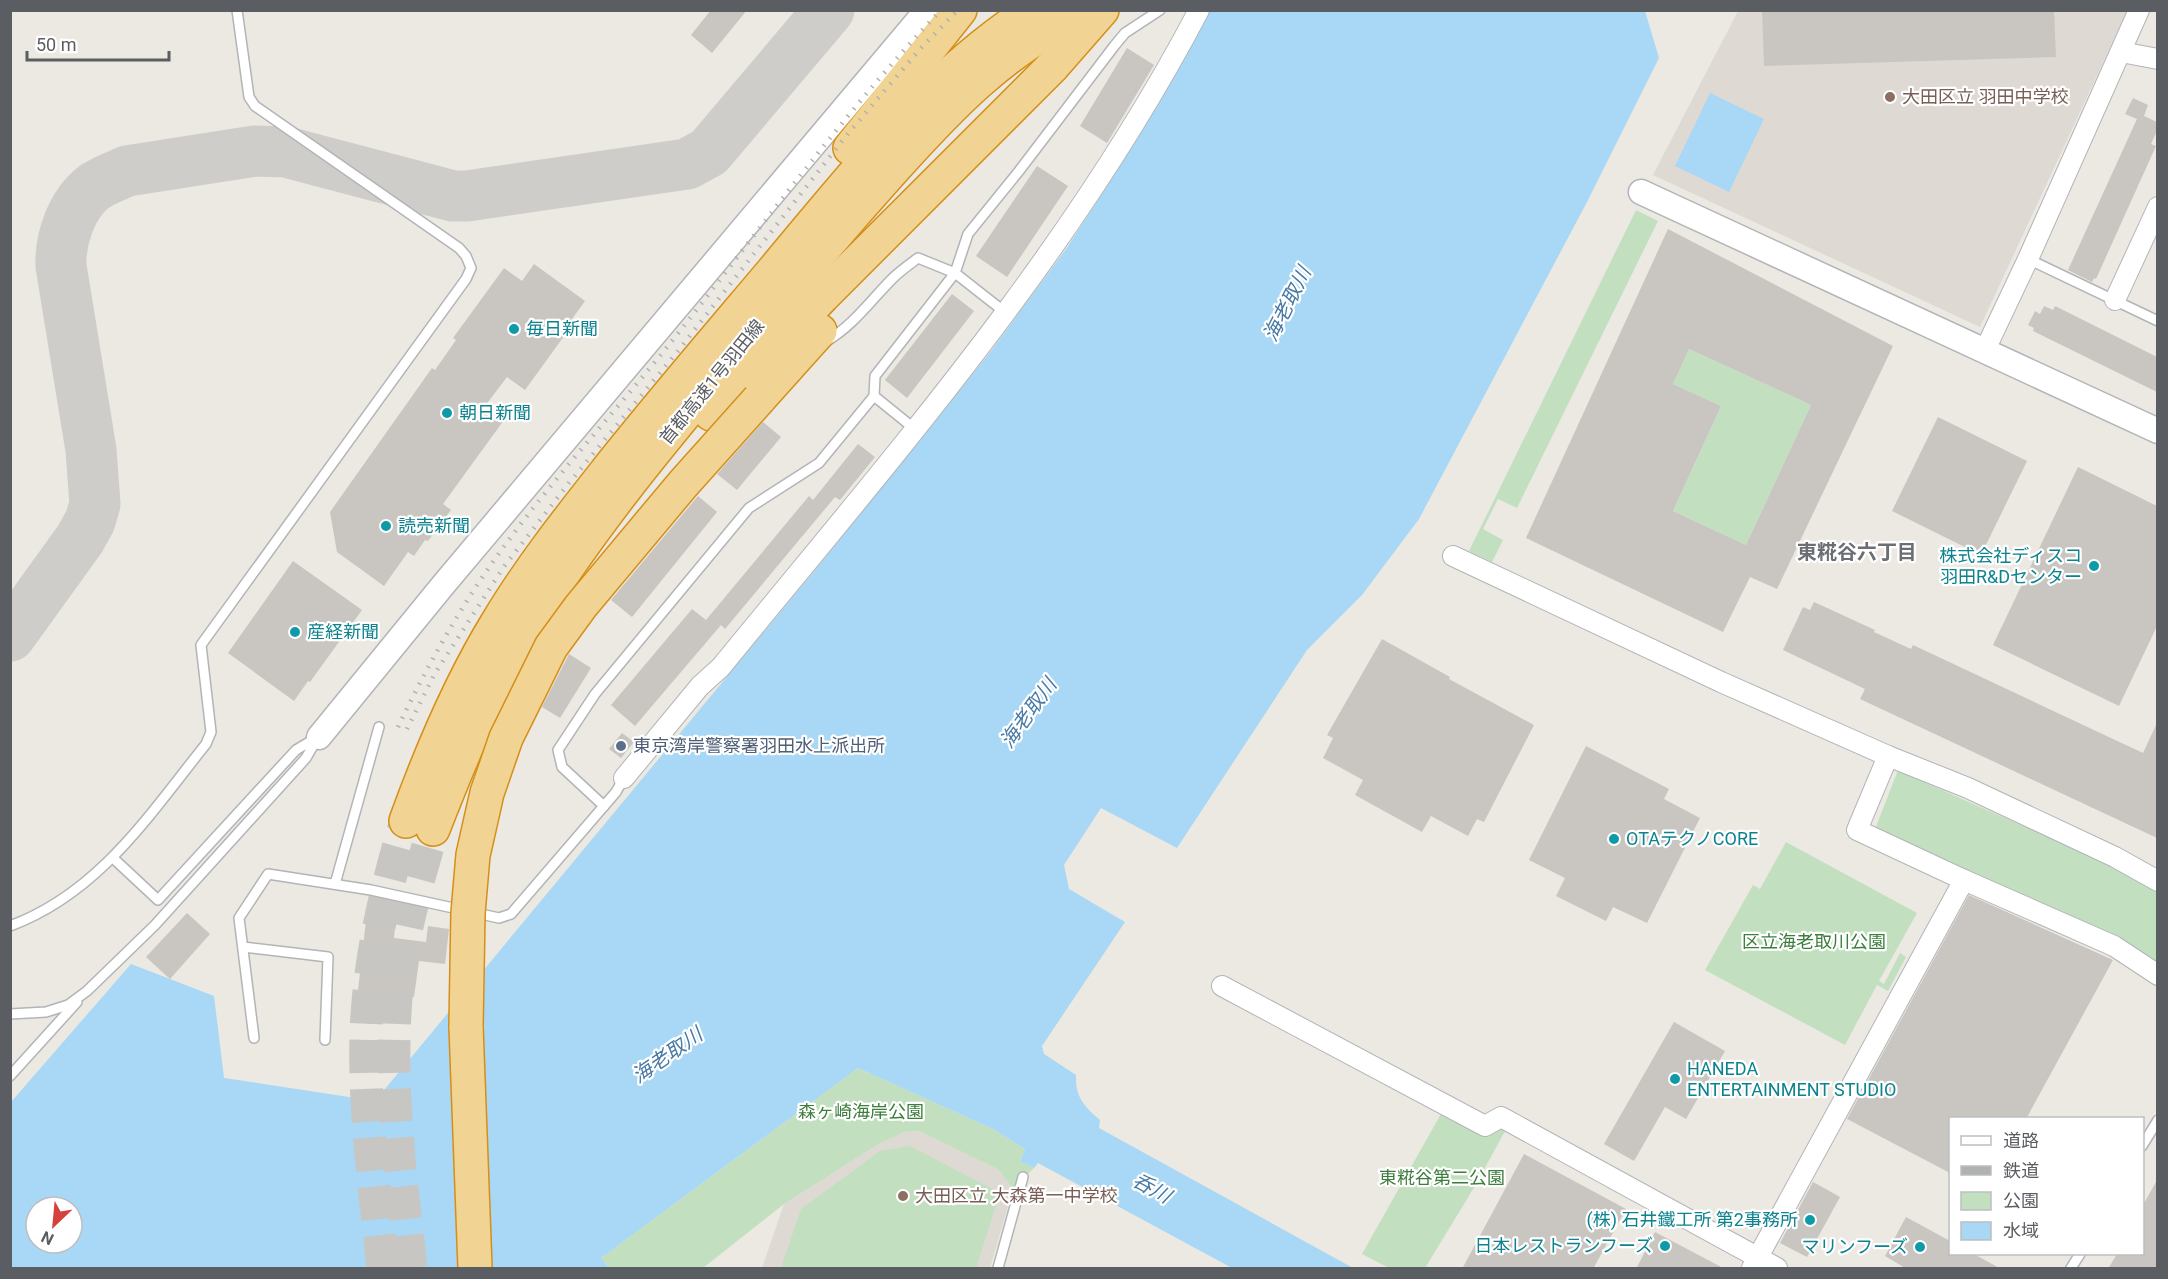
<svg xmlns="http://www.w3.org/2000/svg" width="2168" height="1279" font-family="Roboto,'Noto Sans JP',sans-serif">
  <style>
    .education { fill: #dedad3 }
    .green { fill: #c2e0c0 }
    .water { fill: #a8d8f5; fill-rule: evenodd }
    .lines { fill: none; stroke-linecap: round; stroke-linejoin: round }
    .taxiway { stroke: #cecdca; stroke-width: 51 }
    .building { fill: #c9c5c0; fill-rule: evenodd }
    .motorway-tunnel { stroke: #c7c6c2; stroke-width: 33; stroke-dasharray: 33 16; stroke-linecap: butt }
    .service-casing { stroke: #b2b4b8; stroke-width: 12 }
    .minor-casing { stroke: #b2b4b8; stroke-width: 22 }
    .tertiary-casing { stroke: #b2b4b8; stroke-width: 27 }
    .motorway-casing { stroke: #d58f18; stroke-width: 36 }
    .service { stroke: #fff; stroke-width: 9 }
    .minor { stroke: #fff; stroke-width: 20 }
    .tertiary { stroke: #fff; stroke-width: 24 }
    .motorway { stroke: #f1d493; stroke-width: 33 }
    .rail { stroke: #b0b1b1; stroke-width: 4.5; stroke-dasharray: 1.5 8; stroke-linecap: butt }
    .motorway-bridge-casing { stroke: #d58f18; stroke-width: 36; stroke-linecap: butt }
    .motorway-bridge { stroke: #f1d493; stroke-width: 33 }
    .education-dot { fill: #8d6e63; stroke: #fff; stroke-width: 2 }
    .culture-dot { fill: #0f9aa8; stroke: #fff; stroke-width: 2 }
    .service-dot { fill: #5c6f8a; stroke: #fff; stroke-width: 2 }
    .labels { text-anchor: middle; stroke-width: 4.5; stroke-linejoin: round; paint-order: stroke }
    .education-label { font-size: 18px; fill: #785e54; stroke: #fff; text-anchor: start }
    .culture-label { font-size: 18px; fill: #0d838f; stroke: #fff; text-anchor: start }
    .street-label { font-size: 18px; fill: #5a5d61; stroke: #fff }
    .service-label { font-size: 18px; fill: #4e5e75; stroke: #fff; text-anchor: start }
    .park-label { font-size: 18px; fill: #3d7d3d; stroke: #fff }
    .water-label { font-size: 20px; font-style: italic; fill: #487aa5; stroke: #fff }
    .neighbourhood-label { font-size: 20px; font-weight: bold; fill: #6b6f73; stroke: #fff }
  </style>
  <rect width="100%" height="100%" fill="#ebe9e2"/>
  <!-- education -->
  <g class="education">
    <path d="M1738,11H2127L1980,327L1653,175Z"/>
    <path d="M919,1131L999,1170L1013,1189L990,1268H762L784,1204L877,1145L905,1132Z"/>
  </g>
  <!-- green -->
  <g class="green">
    <path d="M1636,210L1658,221L1517,508L1498,499L1483,529L1503,540L1492,562L1469,551Z"/>
    <path d="M1689,349L1811,405L1746,545L1673,511L1721,406L1673,384Z"/>
    <path d="M1900,765L1924,782L2157,886V970L1875,829Z"/>
    <path d="M1786,842L1917,913L1879,981L1884,984L1900,953L1906,957L1888,991L1877,985L1845,1045L1705,970L1753,885L1760,889Z"/>
    <path d="M858,1068L993,1129L1025,1149L1020,1161L1034,1168L1013,1189L999,1170L919,1131L905,1132L877,1145L784,1204L703,1268H609L601,1258Z"/>
    <path d="M1446,1105L1510,1122L1475,1186L1425,1268H1389L1362,1254Z"/>
    <path d="M910,1146L1000,1193L976,1268H781L801,1209L880,1151Z"/>
  </g>
  <!-- water -->
  <g class="water">
    <path d="M1209,11H1645L1659,58L1588,200L1419,519L1362,595L1307,650L1177,848L1101,808L1064,865L1069,889L1125,922L1042,1046L1044,1054L1076,1075C1075,1097 1084,1106 1100,1120L1099,1128L1353,1268H1232L1038,1163L1034,1168L1020,1161L1025,1149L993,1129L858,1068L601,1258L609,1268H11V1102L131,964L214,996L224,1078L375,1101L812,574L991,351L1066,249L1116,172ZM36,1207H72V1243H36Z"/>
    <path d="M1710,93L1764,119L1729,192L1675,166Z"/>
  </g>
  <g class="lines">
    <!-- taxiway -->
    <path class="taxiway" d="M10,636L80,539L90,521L95,504L91,450L61,266C60,239 71,205 94,187C104,180 116,176 127,171L255,151L286,152L453,196H467L687,164L709,152L829,10"/>
  </g>
  <!-- building -->
  <g class="building">
    <path d="M711,10H747L712,53L691,35Z"/>
    <path d="M1762,10H2054L2056,57L1764,66Z"/>
    <path d="M1127,48L1154,65L1107,143L1080,126Z"/>
    <path d="M2133,98L2148,105L2144,116L2157,122V131L2151,144L2156,146L2096,279L2094,278L2092,282L2068,270L2137,119L2125,114Z"/>
    <path d="M1037,166L1068,186L1007,277L976,256Z"/>
    <path d="M1668,229L1893,346L1777,589L1750,577L1723,632L1526,538ZM1689,349L1811,405L1746,545L1673,511L1721,406L1673,384Z"/>
    <path d="M534,264L585,301L572,319L575,321L525,390L507,377L485,406L504,420L443,504L451,510L428,541L425,540L414,556L408,552L384,586L337,552L330,512L432,368L435,370L456,340L453,338L504,268L522,281Z"/>
    <path d="M952,294L974,311L907,398L885,380Z"/>
    <path d="M2044,306L2053,310L2055,306L2157,357V392L2033,331L2034,328L2028,325L2035,311L2040,314Z"/>
    <path d="M1938,417L2027,461L1981,555L1892,511Z"/>
    <path d="M763,422L781,437L737,490L717,474Z"/>
    <path d="M858,444L875,457L840,500L835,497L725,629L721,625L635,726L611,705L692,609L706,620L809,496L813,500Z"/>
    <path d="M2078,467L2157,506V626L2119,706L1993,645Z"/>
    <path d="M698,496L717,512L632,617L611,600Z"/>
    <path d="M293,561L362,610L310,682L308,681L294,701L228,653Z"/>
    <path d="M1814,602L1875,630L1874,632L1911,649L1913,645L2143,753L2157,723V838L1860,699L1865,689L1783,650L1803,607L1810,610Z"/>
    <path d="M1382,639L1450,677L1449,679L1534,725L1484,822L1477,819L1468,836L1431,816L1422,832L1355,795L1363,780L1323,758L1333,738L1327,735Z"/>
    <path d="M569,654L591,668L560,718L542,707Z"/>
    <path d="M622,733L634,742L621,758L609,749Z"/>
    <path d="M1586,746L1669,789L1664,799L1700,818L1647,923L1613,907L1606,921L1556,896L1565,878L1529,860Z"/>
    <path d="M1969,895L2113,960L2026,1119H1950V1173L1847,1119Z"/>
    <path d="M367,912L396,915L394,938L426,942L428,926L449,929L445,964L419,961L414,997L358,990Z"/>
    <path d="M187,913L210,934L170,979L146,957Z"/>
    <path d="M1674,1022L1725,1051L1686,1119L1665,1107L1634,1161L1604,1144Z"/>
    <path d="M1524,1154L1626,1209L1593,1269H1462Z"/>
    <path d="M2157,1180V1269H2108L2117,1254H2142V1207Z"/>
    <path d="M1813,1182L1840,1197L1807,1257L1780,1243Z"/>
    <path d="M1906,1217L1950,1241V1254H1974L2001,1269H1907L1885,1256Z"/>
    <path d="M1655,1232L1725,1269H1636Z"/>
  </g>
  <g class="lines">
    <!-- motorway-tunnel -->
    <g class="motorway-tunnel">
      <path d="M383,1268C375,1191 364,1114 366,1036C368,962 385,891 406,821"/>
      <path d="M411,1268C400,1174 388,1081 397,986C403,932 418,880 433,829"/>
    </g>
    <defs>
      <g id="service">
        <path d="M2028,259L2158,321"/>
        <path d="M825,342C853,326 870,301 893,278C900,271 910,264 918,258L955,273L1006,313"/>
        <path d="M874,396L875,376L955,273L968,234L1019,171L1115,45L1125,33L1160,10"/>
        <path d="M604,806L562,767L558,750L595,694L749,508L819,463L874,396L916,430"/>
        <path d="M113,858L158,900L296,750L316,738"/>
        <path d="M335,884L379,727"/>
        <path d="M10,926C99,893 149,815 206,744L211,732L201,645L466,279L471,268L466,256L459,248L255,106L249,97L237,10"/>
        <path d="M243,947L328,957L325,1040"/>
        <path d="M10,1014L46,1012L68,1005L87,991L155,925L306,758L318,737"/>
        <path d="M254,1038L239,918L268,874L371,890L499,918L511,914L616,792L624,778"/>
        <path d="M10,1076L77,1002"/>
        <path d="M2142,1146L2158,1120"/>
        <path d="M998,1268L1023,1177"/>
        <path d="M2071,1268L2080,1254"/>
      </g>
      <g id="minor">
        <path d="M2121,52L2158,59"/>
        <path d="M2115,300L2158,207"/>
        <path d="M1984,352L2028,259L2139,10"/>
        <path d="M1453,556L1721,682L1888,756L1968,788L2115,857L2158,881"/>
        <path d="M1888,756L1857,830L1964,880L2114,946L2158,975"/>
        <path d="M624,778L700,686L721,667C894,455 1071,254 1199,10"/>
        <path d="M1222,986L1485,1126L1501,1117L1777,1268"/>
        <path d="M1752,1268L1964,880"/>
      </g>
      <g id="tertiary">
        <path d="M1641,192L2158,431"/>
        <path d="M319,737L444,584L927,10"/>
      </g>
      <g id="motorway">
        <path d="M850,148L960,10"/>
        <path d="M759,399L820,331"/>
        <path d="M711,414L823,296L1053,66L1102,10"/>
        <path d="M406,821C431,752 459,685 497,623C531,566 572,515 613,463C665,398 719,335 773,271C852,177 927,78 1032,10"/>
        <path d="M433,829C458,765 484,701 520,641C596,513 697,400 792,286C824,248 857,210 890,173C951,105 1001,52 1085,10"/>
        <path d="M466,1026L475,1268"/>
      </g>
    </defs>
    <!-- service casing -->
    <use href="#service" class="service-casing"/>
    <!-- minor casing -->
    <use href="#minor" class="minor-casing"/>
    <!-- tertiary casing -->
    <use href="#tertiary" class="tertiary-casing"/>
    <!-- motorway casing -->
    <use href="#motorway" class="motorway-casing"/>
    <!-- service -->
    <use href="#service" class="service"/>
    <!-- minor -->
    <use href="#minor" class="minor"/>
    <!-- tertiary -->
    <use href="#tertiary" class="tertiary"/>
    <!-- motorway -->
    <use href="#motorway" class="motorway"/>
    <!-- rail -->
    <g class="rail">
      <path d="M398,727C418,685 440,644 465,604C524,509 603,427 672,341C760,230 843,113 941,10"/>
      <path d="M407,729L434,675L503,568L569,483L678,351L846,136L921,48L958,10"/>
    </g>
    <defs>
      <path id="motorway-bridge" d="M466,1026L468,913L473,855L487,793L506,738L551,647L581,606L683,484L759,399"/>
    </defs>
    <!-- motorway-bridge casing -->
    <use href="#motorway-bridge" class="motorway-bridge-casing"/>
    <!-- motorway-bridge -->
    <use href="#motorway-bridge" class="motorway-bridge"/>
  </g>
  <!-- markers -->
  <g class="education-dot">
    <circle cx="1890" cy="97" r="6"/>
    <circle cx="903" cy="1196" r="6"/>
  </g>
  <g class="culture-dot">
    <circle cx="514" cy="329" r="6"/>
    <circle cx="447" cy="413" r="6"/>
    <circle cx="386" cy="526" r="6"/>
    <circle cx="2094" cy="566" r="6"/>
    <circle cx="295" cy="632" r="6"/>
    <circle cx="1614" cy="839" r="6"/>
    <circle cx="1675" cy="1079" r="6"/>
    <circle cx="1810" cy="1220" r="6"/>
    <circle cx="1665" cy="1246" r="6"/>
    <circle cx="1920" cy="1247" r="6"/>
  </g>
  <circle class="service-dot" cx="621" cy="746" r="6"/>
  <g class="labels">
    <!-- education labels -->
    <g class="education-label">
      <text x="1902" y="103">大田区立 羽田中学校</text>
      <text x="915" y="1202">大田区立 大森第一中学校</text>
    </g>
    <!-- culture labels -->
    <g class="culture-label">
      <text x="526" y="335">毎日新聞</text>
      <text x="459" y="419">朝日新聞</text>
      <text x="398" y="532">読売新聞</text>
      <text x="2082" y="562" text-anchor="end">株式会社ディスコ<tspan x="2082" dy="21">羽田R&amp;Dセンター</tspan></text>
      <text x="307" y="638">産経新聞</text>
      <text x="1626" y="845">OTAテクノCORE</text>
      <text x="1687" y="1075">HANEDA<tspan x="1687" dy="21">ENTERTAINMENT STUDIO</tspan></text>
      <text x="1798" y="1226" text-anchor="end">(株) 石井鐵工所 第2事務所</text>
      <text x="1653" y="1252" text-anchor="end">日本レストランフーズ</text>
      <text x="1908" y="1253" text-anchor="end">マリンフーズ</text>
    </g>
    <!-- street labels -->
    <g class="street-label">
      <text transform="translate(712 382) rotate(-51)" y="6">首都高速1号羽田線</text>
    </g>
    <!-- service labels -->
    <g class="service-label">
      <text x="633" y="752">東京湾岸警察署羽田水上派出所</text>
    </g>
    <!-- park labels -->
    <g class="park-label">
      <text x="1814" y="948">区立海老取川公園</text>
      <text x="861" y="1118">森ヶ崎海岸公園</text>
      <text x="1442" y="1184">東糀谷第二公園</text>
    </g>
    <!-- water labels -->
    <g class="water-label">
      <text transform="translate(1287 304) rotate(-63)" y="7">海老取川</text>
      <text transform="translate(1028 713) rotate(-54)" y="7">海老取川</text>
      <text transform="translate(667 1055) rotate(-35)" y="7">海老取川</text>
      <text transform="translate(1152 1188) rotate(29)" y="7">呑川</text>
    </g>
    <!-- neighbourhood labels -->
    <g class="neighbourhood-label">
      <text x="1857" y="559">東糀谷六丁目</text>
    </g>
  </g>
  <!-- border -->
  <rect width="2168" height="1279" fill="none" stroke="#5a5d61" stroke-width="24"/>
  <!-- legend -->
  <rect x="1949" y="1117" width="195" height="138" fill="#ffffff" stroke="#bdbec0" stroke-width="1.5"/>
  <rect x="1961" y="1136" width="30" height="9" fill="#ffffff" stroke="#bdbec0" stroke-width="1.5"/>
  <text x="2003" y="1147" font-size="18" fill="#5a5d61">道路</text>
  <rect x="1961" y="1166" width="30" height="9" fill="#b0b1b1" stroke="#bdbec0" stroke-width="1.5"/>
  <text x="2003" y="1177" font-size="18" fill="#5a5d61">鉄道</text>
  <rect x="1961" y="1192" width="30" height="18" fill="#c2e0c0" stroke="#bdbec0" stroke-width="1.5"/>
  <text x="2003" y="1207" font-size="18" fill="#5a5d61">公園</text>
  <rect x="1961" y="1222" width="30" height="18" fill="#a8d8f5" stroke="#bdbec0" stroke-width="1.5"/>
  <text x="2003" y="1237" font-size="18" fill="#5a5d61">水域</text>
  <!-- north arrow -->
  <g transform="translate(54 1225) rotate(206)"><circle r="28" fill="#ffffff" stroke="#bdbec0" stroke-width="1.5"/>
  <path d="M0-4.5L10 22L0 15L-10 22Z" fill="#d5413d"/>
  <text y="-9" font-size="16" font-weight="bold" text-anchor="middle" fill="#5a5d61">N</text>
  </g>
  <!-- scale -->
  <path d="M27 51v9h142v-9" fill="none" stroke="#5a5d61" stroke-width="3"/>
  <text x="36" y="51" font-size="18" fill="#5a5d61" stroke="#ffffff" stroke-width="4.5" paint-order="stroke">50 m</text>
</svg>
